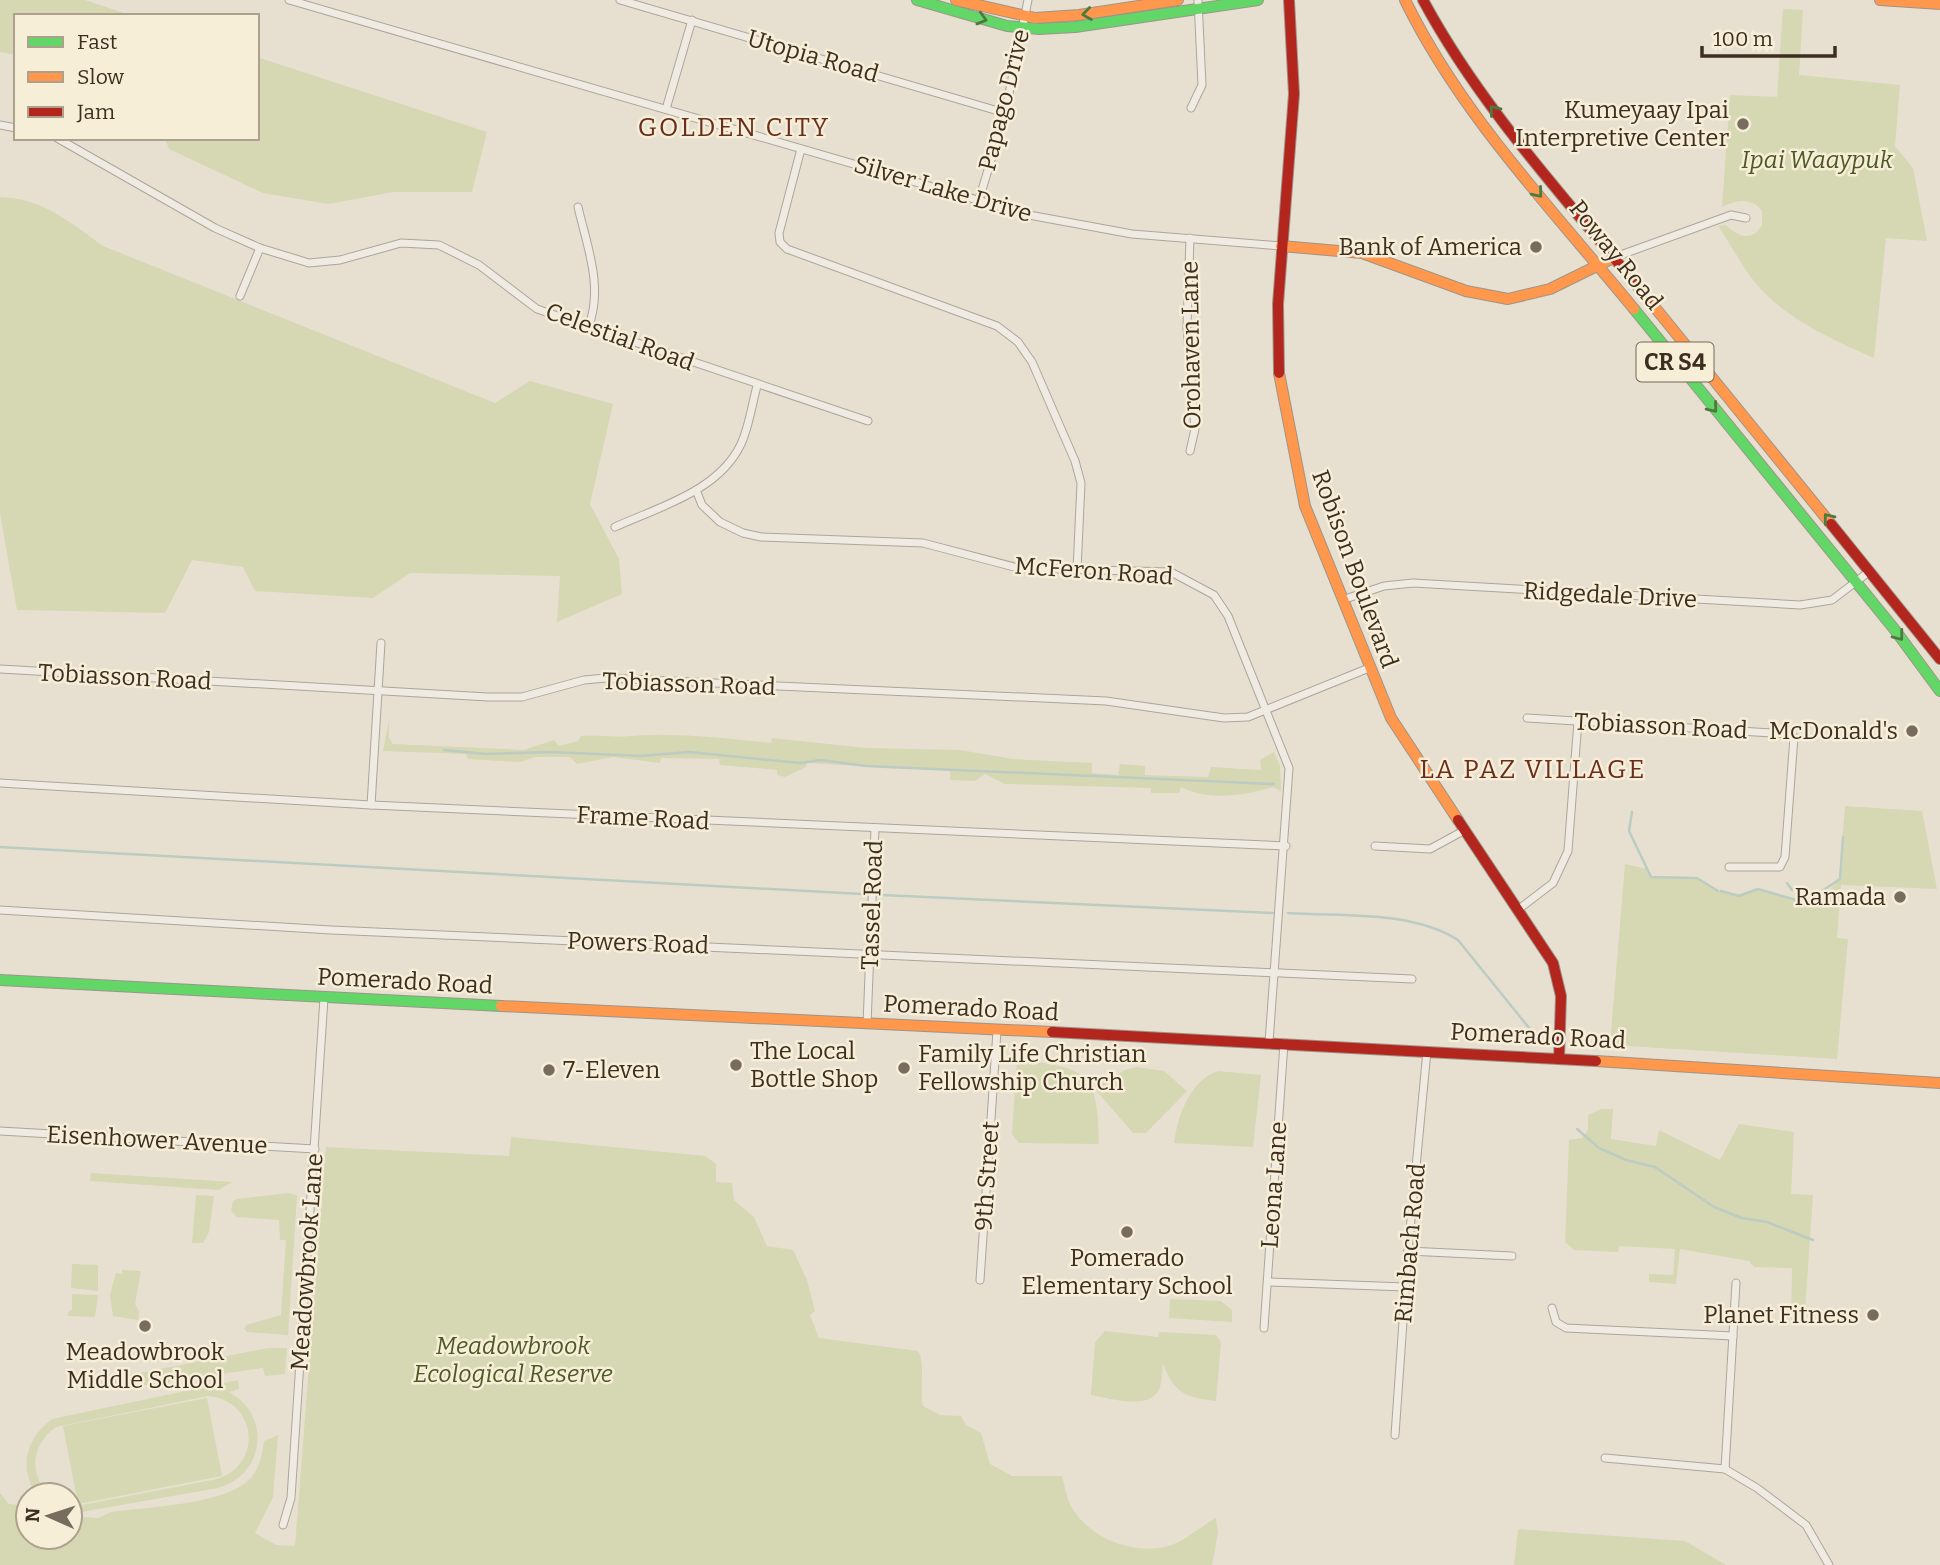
<svg xmlns="http://www.w3.org/2000/svg" width="1940" height="1565" font-family="Bitter,serif">
  <style>
    .green { fill: #d6d7b3 }
    .lines { fill: none; stroke-linecap: round; stroke-linejoin: round }
    .stream { stroke: #bcccc2; stroke-width: 2.5 }
    .street-casing { stroke: #ada599; stroke-width: 9 }
    .fast-casing { stroke: #9c958a; stroke-width: 12 }
    .slow-casing { stroke: #9c958a; stroke-width: 12 }
    .jam-casing { stroke: #9c958a; stroke-width: 12 }
    .street { stroke: #efebe3; stroke-width: 7 }
    .fast { stroke: #63d668; stroke-width: 10 }
    .slow { stroke: #ff974d; stroke-width: 10 }
    .jam { stroke: #b3261e; stroke-width: 10 }
    .oneway { stroke: #4e7a40 }
    .poi-dot { fill: #786c5e; stroke: #f7eed8; stroke-width: 2.5 }
    .labels { text-anchor: middle; stroke-width: 5; stroke-linejoin: round; paint-order: stroke }
    .shield { fill: #f7eed8; stroke: #756857; stroke-width: 2 }
    .shield-label { font-size: 23px; font-weight: bold; fill: #3d2e20 }
    .street-label { font-size: 24px; fill: #3d2e20; stroke: #f7eed8 }
    .poi-label { font-size: 24px; fill: #3d2e20; stroke: #f7eed8; text-anchor: end }
    .park-label { font-size: 24px; font-style: italic; fill: #4d5a26; stroke: #f7eed8 }
    .neighbourhood-label { font-size: 26px; letter-spacing: 2px; fill: #6b2e1e; stroke: #f7eed8 }
  </style>
  <rect width="100%" height="100%" fill="#e7e0d1"/>
  <!-- green -->
  <g class="green">
    <path d="M0,0H85L133,16H16V55L0,52Z"/>
    <path d="M1783,9L1803,10L1799,75L1900,85L1895,146L1913,168L1927,241L1886,238L1874,358C1829,338 1780,317 1750,276C1739,260 1729,242 1718,226L1726,225C1738,237 1752,242 1762,225V211C1751,197 1736,200 1722,207L1730,95L1777,97Z"/>
    <path d="M257,57L487,132L472,192H393L328,204L263,193L169,149L165,138H257Z"/>
    <path d="M0,197C42,198 70,222 103,246L495,403L530,381L613,404L590,504L619,559L622,594L557,622L560,576L410,573L373,598L255,591L243,567L192,560L165,613L17,610L0,514Z"/>
    <path d="M389,720V738L393,744L524,750L554,740L559,746L578,741L581,736C598,734 614,738 630,736C677,732 722,738 771,743L772,738L866,748L960,750L1013,759L1092,763V773L1118,775L1120,764L1145,766V775L1208,777L1211,767L1261,770L1260,760L1274,752L1280,766L1281,791L1273,787C1245,796 1208,801 1181,787L1179,793H1151V788L1005,784L985,774L975,781L950,780V771L807,763L806,767L785,777L777,775V770L720,765L719,759L661,758L660,763L613,757L577,764L570,757H535L520,762L468,759L466,754L383,751Z"/>
    <path d="M1845,806L1922,811L1937,889L1841,885L1837,938L1848,939L1837,1059L1610,1045L1625,864L1647,869L1651,877L1697,878L1718,891L1738,894L1758,889L1817,906L1839,879Z"/>
    <path d="M1017,1059C1086,1069 1098,1069 1099,1144L1019,1143L1012,1134Z"/>
    <path d="M1137,1067L1164,1071L1187,1091L1146,1133H1133L1094,1088L1125,1070Z"/>
    <path d="M1218,1071L1261,1075L1253,1147L1174,1143C1177,1117 1190,1080 1218,1071Z"/>
    <path d="M1601,1109H1613L1611,1139L1656,1146L1659,1130L1720,1160L1739,1124L1794,1132L1791,1194L1813,1195L1804,1325L1791,1320L1792,1268L1754,1267L1749,1261L1680,1249L1676,1284L1649,1282V1274L1673,1275L1675,1249L1619,1246L1618,1252L1574,1250L1565,1242L1569,1140L1582,1138L1588,1130V1115Z"/>
    <path d="M511,1137L705,1156L716,1164V1182L732,1183L734,1200L754,1217L767,1246L793,1250L807,1280L815,1311L810,1315L819,1338L918,1351C926,1364 919,1390 923,1406L940,1415L961,1416L966,1425L981,1433L990,1464L1012,1476H1062C1064,1484 1066,1494 1069,1502C1085,1537 1133,1556 1168,1546C1184,1542 1201,1526 1216,1518L1218,1533L1212,1565H0V1493L9,1504L28,1506V1537H70V1516L98,1518L111,1512C148,1507 214,1505 244,1484C259,1473 262,1457 264,1441L278,1435L273,1497L255,1533L276,1545L295,1546L326,1147L509,1156Z"/>
    <path d="M91,1173L233,1182L218,1190L90,1181Z"/>
    <path d="M289,1193L297,1195L288,1335L247,1332L244,1329L246,1325L281,1315L286,1240H280L279,1220L237,1217L231,1211L233,1201L237,1199Z"/>
    <path d="M196,1195L214,1196L209,1232L203,1243H192Z"/>
    <path d="M72,1264L98,1265V1291L71,1288Z"/>
    <path d="M122,1270L141,1271L135,1304L139,1311L138,1320L113,1316L110,1295L116,1273L122,1274Z"/>
    <path d="M72,1294L98,1295L95,1317L68,1316V1312L72,1310Z"/>
    <path d="M1170,1299L1221,1301L1232,1310V1322L1169,1318Z"/>
    <path d="M1105,1331L1158,1337L1159,1332L1216,1335L1221,1342L1216,1401C1185,1397 1175,1394 1163,1364C1162,1371 1162,1380 1160,1387C1152,1412 1109,1398 1091,1395L1095,1342Z"/>
    <path d="M268,1348H287L285,1374L265,1376L263,1368L126,1388L89,1383Z"/>
    <path d="M238,1380L239,1389L229,1392C272,1415 265,1475 218,1488L70,1514V1505H82L217,1479C264,1465 257,1400 208,1396L56,1427C32,1444 28,1473 49,1495H37C18,1468 26,1438 52,1419Z"/>
    <path d="M207,1398L222,1476L78,1504L63,1426Z"/>
    <path d="M1518,1529L1685,1541L1726,1565H1514Z"/>
  </g>
  <g class="lines">
    <!-- stream -->
    <g class="stream">
      <path d="M444,750L485,754L551,752L641,756L689,752L800,763L821,760L866,766L1274,784"/>
      <path d="M1632,812L1629,831L1651,877L1697,878L1718,891"/>
      <path d="M0,847L862,894"/>
      <path d="M1787,883L1792,890"/>
      <path d="M1721,891L1739,896L1758,889L1817,906L1831,893"/>
      <path d="M1822,891L1840,879L1843,837"/>
      <path d="M882,895L1273,913"/>
      <path d="M1288,913C1343,917 1410,910 1458,940L1538,1039"/>
      <path d="M1577,1129L1599,1148L1626,1160L1655,1167L1714,1207L1742,1218L1767,1222L1813,1240"/>
    </g>
    <defs>
      <g id="street">
        <path d="M289,0L1029,215L1132,234L1281,246"/>
        <path d="M620,0L1005,113"/>
        <path d="M1191,108L1202,85L1198,0"/>
        <path d="M666,109L692,20"/>
        <path d="M0,125L16,128"/>
        <path d="M57,138L215,228L260,248L309,263L340,260L401,243L439,245L479,265L537,309L868,421"/>
        <path d="M801,149L779,233L780,242L787,249L997,326L1018,342L1032,362L1075,461L1081,483L1077,570"/>
        <path d="M979,200L1005,113L1028,0"/>
        <path d="M578,207C587,246 604,288 588,328"/>
        <path d="M1615,257L1731,215L1746,218"/>
        <path d="M240,296L260,248"/>
        <path d="M1190,451L1195,429L1187,327L1190,238"/>
        <path d="M696,490L702,505L720,522L743,533L761,537L923,543L1018,568L1171,572L1214,595L1228,616L1289,768L1269,1042"/>
        <path d="M615,527C659,507 719,491 741,444C749,427 752,404 757,386"/>
        <path d="M1342,600L1384,586L1413,583L1800,605L1832,600L1870,571"/>
        <path d="M0,669L488,697H522L584,680L606,678L1106,701L1224,718L1248,717L1369,668"/>
        <path d="M1527,718L1789,734L1794,737L1785,857L1780,867H1729"/>
        <path d="M0,783L371,805L1286,846"/>
        <path d="M371,805L381,643"/>
        <path d="M1375,846L1430,849L1465,830"/>
        <path d="M1519,909L1553,883L1568,851L1578,721"/>
        <path d="M0,910L331,930L1412,979"/>
        <path d="M867,1024L875,828"/>
        <path d="M0,1131L315,1149"/>
        <path d="M1408,1251L1512,1256"/>
        <path d="M980,1280L997,1031"/>
        <path d="M1268,1282L1405,1287"/>
        <path d="M1552,1308L1556,1322L1566,1328L1733,1336"/>
        <path d="M1264,1328L1284,1043"/>
        <path d="M1395,1435L1408,1251L1427,1051"/>
        <path d="M1605,1458L1725,1469L1757,1488L1806,1525L1829,1565"/>
        <path d="M1725,1469L1736,1283"/>
        <path d="M283,1525L291,1498L324,998"/>
      </g>
      <g id="fast">
        <path d="M917,0L1007,26L1039,29L1075,27L1258,0"/>
        <path d="M1634,309L1895,630L1940,691"/>
        <path d="M0,980L501,1006"/>
      </g>
      <g id="slow">
        <path d="M956,0L1035,18L1079,15L1178,0"/>
        <path d="M1405,0C1461,115 1553,210 1634,309"/>
        <path d="M1880,0L1940,4"/>
        <path d="M1281,246L1362,253L1466,291L1508,299L1550,289L1615,257"/>
        <path d="M1648,299L1831,524"/>
        <path d="M1279,373L1305,506L1391,718L1458,820"/>
        <path d="M501,1006L1052,1032"/>
        <path d="M1596,1061L1940,1083"/>
      </g>
      <g id="jam">
        <path d="M1423,0C1482,110 1570,203 1648,299"/>
        <path d="M1279,373L1278,304L1294,94L1289,0"/>
        <path d="M1831,524L1940,659"/>
        <path d="M1458,820L1553,963L1561,996L1559,1059"/>
        <path d="M1052,1032L1596,1061"/>
      </g>
    </defs>
    <!-- street casing -->
    <use href="#street" class="street-casing"/>
    <!-- fast casing -->
    <use href="#fast" class="fast-casing"/>
    <!-- slow casing -->
    <use href="#slow" class="slow-casing"/>
    <!-- jam casing -->
    <use href="#jam" class="jam-casing"/>
    <!-- street -->
    <use href="#street" class="street"/>
    <!-- fast -->
    <use href="#fast" class="fast"/>
    <!-- slow -->
    <use href="#slow" class="slow"/>
    <!-- jam -->
    <use href="#jam" class="jam"/>
  </g>
  <!-- one-way arrows -->
  <defs><path id="oneway-chevron" d="M-2-3.5L2.5 0L-2 3.5" fill="none" stroke-width="1.6" stroke-linecap="round" stroke-linejoin="round" transform="scale(1.75)"/></defs>
  <g class="oneway">
    <use href="#oneway-chevron" transform="translate(1087 14) rotate(172)"/>
    <use href="#oneway-chevron" transform="translate(982 19) rotate(16)"/>
    <use href="#oneway-chevron" transform="translate(1494 110) rotate(-129)"/>
    <use href="#oneway-chevron" transform="translate(1538 193) rotate(51)"/>
    <use href="#oneway-chevron" transform="translate(1713 408) rotate(51)"/>
    <use href="#oneway-chevron" transform="translate(1828 518) rotate(-129)"/>
    <use href="#oneway-chevron" transform="translate(1899 636) rotate(53)"/>
  </g>
  <!-- markers -->
  <g class="poi-dot">
    <circle cx="1743" cy="124" r="7"/>
    <circle cx="1536" cy="247" r="7"/>
    <circle cx="1912" cy="731" r="7"/>
    <circle cx="1900" cy="897" r="7"/>
    <circle cx="736" cy="1065" r="7"/>
    <circle cx="904" cy="1068" r="7"/>
    <circle cx="549" cy="1070" r="7"/>
    <circle cx="1127" cy="1232" r="7"/>
    <circle cx="1873" cy="1315" r="7"/>
    <circle cx="145" cy="1326" r="7"/>
  </g>
  <g class="labels">
    <!-- shield labels -->
    <rect class="shield" x="1636.5" y="342.5" width="77" height="39" rx="5"/>
    <g class="shield-label">
      <text x="1675" y="370">CR S4</text>
    </g>
    <!-- street labels -->
    <g class="street-label">
      <text transform="translate(813 56) rotate(16)" y="8">Utopia Road</text>
      <text transform="translate(1004 100) rotate(-76)" y="8">Papago Drive</text>
      <text transform="translate(943 189) rotate(16)" y="8">Silver Lake Drive</text>
      <text transform="translate(1616 255) rotate(51)" y="8">Poway Road</text>
      <text transform="translate(620 337) rotate(20)" y="8">Celestial Road</text>
      <text transform="translate(1191 345) rotate(-91)" y="8">Orohaven Lane</text>
      <text transform="translate(1355 569) rotate(70)" y="8">Robison Boulevard</text>
      <text transform="translate(1094 571) rotate(4)" y="8">McFeron Road</text>
      <text transform="translate(1610 595) rotate(3)" y="8">Ridgedale Drive</text>
      <text transform="translate(125 677) rotate(3)" y="8">Tobiasson Road</text>
      <text transform="translate(689 684) rotate(2)" y="8">Tobiasson Road</text>
      <text transform="translate(1661 726) rotate(3)" y="8">Tobiasson Road</text>
      <text transform="translate(643 818) rotate(3)" y="8">Frame Road</text>
      <text transform="translate(872 905) rotate(-88)" y="8">Tassel Road</text>
      <text transform="translate(638 943) rotate(2)" y="8">Powers Road</text>
      <text transform="translate(405 981) rotate(3)" y="8">Pomerado Road</text>
      <text transform="translate(971 1008) rotate(3)" y="8">Pomerado Road</text>
      <text transform="translate(1538 1036) rotate(3)" y="8">Pomerado Road</text>
      <text transform="translate(157 1140) rotate(3)" y="8">Eisenhower Avenue</text>
      <text transform="translate(987 1176) rotate(-86)" y="8">9th Street</text>
      <text transform="translate(1274 1185) rotate(-86)" y="8">Leona Lane</text>
      <text transform="translate(1410 1243) rotate(-85)" y="8">Rimbach Road</text>
      <text transform="translate(307 1262) rotate(-86)" y="8">Meadowbrook Lane</text>
    </g>
    <!-- poi labels -->
    <g class="poi-label">
      <text x="1729" y="118">Kumeyaay Ipai<tspan x="1729" dy="28">Interpretive Center</tspan></text>
      <text x="1522" y="255">Bank of America</text>
      <text x="1898" y="739">McDonald's</text>
      <text x="1886" y="905">Ramada</text>
      <text x="750" y="1059" text-anchor="start">The Local<tspan x="750" dy="28">Bottle Shop</tspan></text>
      <text x="918" y="1062" text-anchor="start">Family Life Christian<tspan x="918" dy="28">Fellowship Church</tspan></text>
      <text x="563" y="1078" text-anchor="start">7-Eleven</text>
      <text x="1127" y="1266" text-anchor="middle">Pomerado<tspan x="1127" dy="28">Elementary School</tspan></text>
      <text x="1859" y="1323">Planet Fitness</text>
      <text x="145" y="1360" text-anchor="middle">Meadowbrook<tspan x="145" dy="28">Middle School</tspan></text>
    </g>
    <!-- park labels -->
    <g class="park-label">
      <text x="1817" y="168">Ipai Waaypuk</text>
      <text x="513" y="1354">Meadowbrook<tspan x="513" dy="28">Ecological Reserve</tspan></text>
    </g>
    <!-- neighbourhood labels -->
    <g class="neighbourhood-label">
      <text x="734" y="136">GOLDEN CITY</text>
      <text x="1533" y="778">LA PAZ VILLAGE</text>
    </g>
  </g>
  <!-- legend -->
  <rect x="14" y="14" width="245" height="126" fill="#f7eed8" stroke="#ada18e" stroke-width="2"/>
  <rect x="28" y="37" width="35" height="10" fill="#63d668" stroke="#ada18e" stroke-width="2"/>
  <text x="77" y="49" font-size="21" fill="#3d2e20">Fast</text>
  <rect x="28" y="72" width="35" height="10" fill="#ff974d" stroke="#ada18e" stroke-width="2"/>
  <text x="77" y="84" font-size="21" fill="#3d2e20">Slow</text>
  <rect x="28" y="107" width="35" height="10" fill="#b3261e" stroke="#ada18e" stroke-width="2"/>
  <text x="77" y="119" font-size="21" fill="#3d2e20">Jam</text>
  <!-- north arrow -->
  <g transform="translate(49 1516) rotate(273)"><circle r="33" fill="#f7eed8" stroke="#ada18e" stroke-width="2"/>
  <path d="M0-5L12 26L0 18L-12 26Z" fill="#786c5e"/>
  <text y="-10" font-size="19" font-weight="bold" text-anchor="middle" fill="#3d2e20">N</text>
  </g>
  <!-- scale -->
  <path d="M1702 46v10h133v-10" fill="none" stroke="#3d2e20" stroke-width="3.5"/>
  <text x="1713" y="46" font-size="21" fill="#3d2e20" stroke="#f7eed8" stroke-width="5" paint-order="stroke">100 m</text>
</svg>
